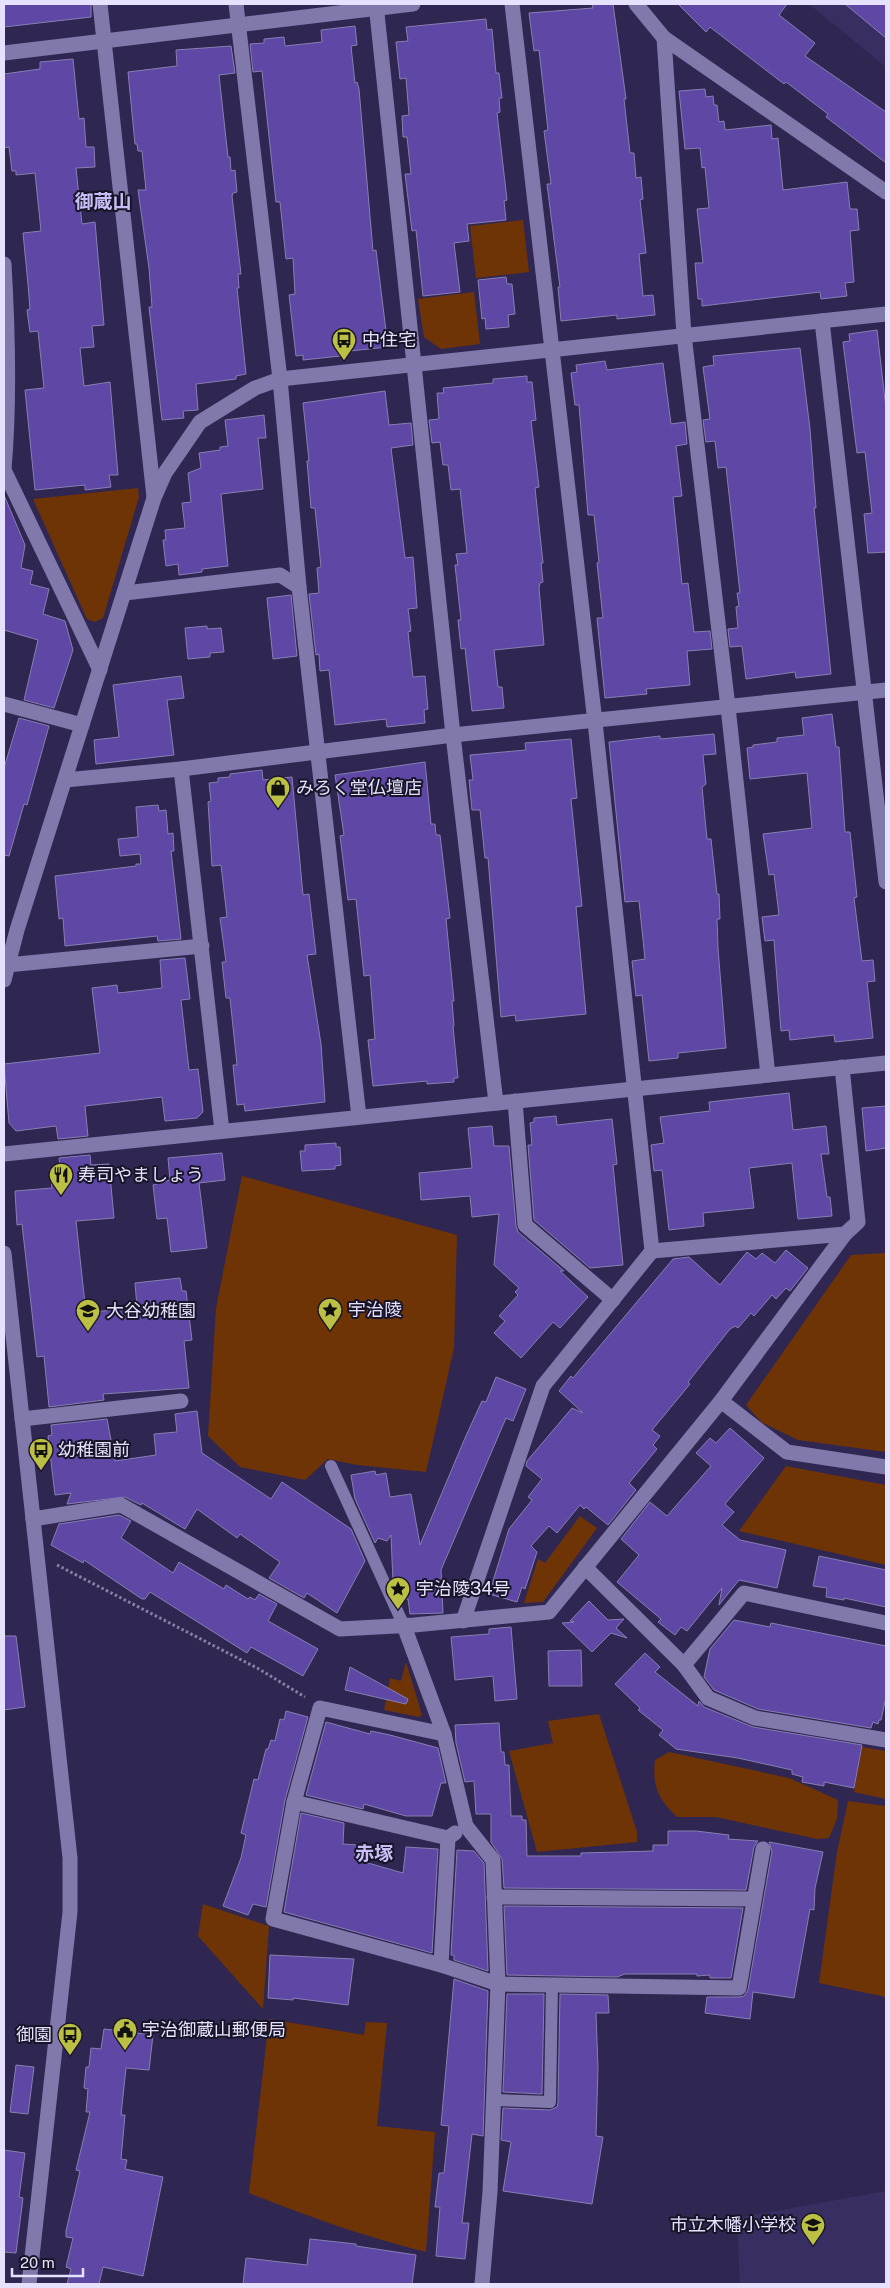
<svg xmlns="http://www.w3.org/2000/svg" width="890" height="2288" font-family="'Public Sans','Noto Sans JP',sans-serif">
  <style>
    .built { fill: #392e61 }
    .green { fill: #6f3405 }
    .building { fill: #5e47a5; stroke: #877fb2 }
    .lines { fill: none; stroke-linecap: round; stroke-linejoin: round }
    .path { stroke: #8881a6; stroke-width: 3; stroke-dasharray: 2.5 2.5; stroke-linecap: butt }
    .lane { stroke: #8179ab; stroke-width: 12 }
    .street { stroke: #8179ab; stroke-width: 15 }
    .labels { text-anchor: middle; stroke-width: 4; stroke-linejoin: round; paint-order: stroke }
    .poi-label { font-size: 18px; fill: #e5e1fe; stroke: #171427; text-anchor: start }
    .neighbourhood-label { font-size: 19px; font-weight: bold; fill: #c6bef5; stroke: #171427 }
  </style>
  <rect width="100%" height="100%" fill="#302652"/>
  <!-- built -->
  <g class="built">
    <path d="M809,4H886V67Z"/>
    <path d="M886,2191V2284H740L737,2218Z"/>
  </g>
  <!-- green -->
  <g class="green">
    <path d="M523,220L529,272L476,278L470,226Z"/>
    <path d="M474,292L480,344L441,349L424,337L418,299Z"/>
    <path d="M138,488L139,497L103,618L95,622L87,619L33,499Z"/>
    <path d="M242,1176L457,1235L454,1348L426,1472L357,1465L328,1459L305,1480L240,1467L208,1436L216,1308Z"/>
    <path d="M886,1253V1452L798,1440L761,1422L746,1405L851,1255Z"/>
    <path d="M786,1466L886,1485V1565L739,1531Z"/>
    <path d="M580,1516L597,1528L543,1602L524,1603L538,1559L545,1563Z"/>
    <path d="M406,1662L422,1715L419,1717L384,1710L390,1678L401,1681Z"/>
    <path d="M599,1714L637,1832V1842L537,1852L509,1751L553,1743L548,1721Z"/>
    <path d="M862,1747L886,1751V1799L854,1792Z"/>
    <path d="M669,1752L789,1778L838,1800L837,1819L829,1838L817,1839L716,1817H677C658,1799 652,1786 655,1760Z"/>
    <path d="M848,1801L886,1806V1997L819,1983L837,1852Z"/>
    <path d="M203,1904L269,1926L263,2009L198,1936Z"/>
    <path d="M269,2019L364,2035L366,2022L387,2023L377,2126L435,2132L426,2252C365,2237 307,2216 249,2193Z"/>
  </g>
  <!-- building -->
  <g class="building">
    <path d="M4,4H91V17L4,27Z"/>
    <path d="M592,4H613L626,99H624L630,153H634L636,178L641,177L643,199L640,200L646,253L639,254L643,296L653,295L655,315L617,319V315L561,321L558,287H560L547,184H551L544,131L548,130L539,50L534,51L529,13L593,8Z"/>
    <path d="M678,4H787L779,15L815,43L805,56L886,112V163L826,117L828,114L786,82L784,84L710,27L706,32Z"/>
    <path d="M845,4H886V38Z"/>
    <path d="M486,19L487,30L492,29L496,73H499L502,98H499L500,112L497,113L507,200L504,201L506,220L467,224L469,241L454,243L460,292L423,296L416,230L412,231L405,174H411L407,137H403L402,116L409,115L406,78L400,79L396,42L408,41L406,27Z"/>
    <path d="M355,26L357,45L351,46L355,83L357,82L359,89L373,251L376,250L388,347L340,352V356L303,360V355L296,356L289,295L295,294L293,258L286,259L280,202H276L262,71L253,72L250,44L264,43V39L284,37L285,46L322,42L321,30Z"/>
    <path d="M231,46L235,73L219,75L228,157H230L231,171L235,170L237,192L233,193L232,196L241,274H238L239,288H237L246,374L236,376V379L196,384L198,410L183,411L184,418L162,420L149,307H152L149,268L138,190H146L142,151H138L137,144H135L128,72L177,66L176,50Z"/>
    <path d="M73,59L79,119L84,118L86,147H94L95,167L76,168L82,224L95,222L104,325L92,326L94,347L80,348L84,386L110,382L118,475H109L111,487L85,490V485L35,490L25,390L44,388L38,331L30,332L27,310L30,309L28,284L23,233L41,231L35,173L16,175V171H12L9,147L4,148V74L40,69V62Z"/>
    <path d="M705,89L706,97L713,96L714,105H717L719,122L724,121L725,130L771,125L772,139L778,138L783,190L847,182L850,209H857L859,230L850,231L854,282L845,283L847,296L821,299L820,292L702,306V299H698L695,263H703L697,209L709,208L705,167L702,168L700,148L685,149L679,91Z"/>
    <path d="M506,277L507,284H512L515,314L508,315L509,327L486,329L485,318L482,319L478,280Z"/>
    <path d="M877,330L886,409V552L868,553L864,514L872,513L865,452L857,453L843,342L850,341L849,334Z"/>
    <path d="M800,348L810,429L816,508H814L831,674L796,678L795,672L746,679L742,646L730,647L728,629L738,628L736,607L739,606L737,593H740L726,467L718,468L715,441L706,442L703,420L710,419L703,367L714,365L713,356Z"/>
    <path d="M605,361L607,370L663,363L671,424L685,422L687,444L676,446L682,496L673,497L682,584L688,583L694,632L710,631L712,649L687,651L690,685L646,689L647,694L605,698L597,618H603L597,563L599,562L594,515H588L579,405H575L571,373L577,372L576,365Z"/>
    <path d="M527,376V382H532L536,420L531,421L539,487L535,488L543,563H541L543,582L540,583L539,588L544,645L494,650L498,687H502L504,708L472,711L465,648L461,649L458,620H461L455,565H458L456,554L467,553L460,489L451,490L448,465H443L440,442L432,443L429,420L439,419L437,393H444L443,388L493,383V379Z"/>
    <path d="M385,391L389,425L411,423L413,445L391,448L405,558L413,557L415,581L417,608L408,609L411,631L408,632L413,677L425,676L428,709L424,710L425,723L387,727L386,719L335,725L329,670L320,671L319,654L316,655L309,594L319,593L317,568L321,567L315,508H311L307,461H309L303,403Z"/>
    <path d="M264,415L266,438H258L263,489L221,494L228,566L202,569V572L179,575L178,564L166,566L163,540H166L165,530L185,528L182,503L191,502L188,473L201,468L199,453L220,450V447L228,446L225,420Z"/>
    <path d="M4,495L25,545L21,568L33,571L30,584L49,589L43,614L65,621L73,650L54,708L24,700L38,640L4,630Z"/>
    <path d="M291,595L297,656L273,659L267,598Z"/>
    <path d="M207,626V629L221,628L224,652L210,653V657L188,659L185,628Z"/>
    <path d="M181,676L184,698L167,700L174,755L96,764L94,740L119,737L113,685Z"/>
    <path d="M832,714L836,747H839L845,832H850L857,897L854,898L862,961L873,960L875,981L867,982L873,1038L835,1042L834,1035L790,1040L789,1030L781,1031L774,940L765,941L762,917L779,915L774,874L769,875L763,834L812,828L807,773L750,779L747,748L753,747V745L777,742V738L804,735L802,718Z"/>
    <path d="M19,718L49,726L27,805L24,804L9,856L4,855V768Z"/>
    <path d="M714,734L716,754L703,755L706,784L702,787L707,839H711L717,894H719L720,919H717L718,948L726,1048L678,1053V1058L649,1061L642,995L636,996L632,961L645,959L639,901L625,902L609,742L660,736V739Z"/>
    <path d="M571,739L577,798L571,799L582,906L576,907L586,1014L516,1021L515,1015L501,1017L488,858H485L480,810H472L469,780H473L470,755L526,750L525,743Z"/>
    <path d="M425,762L431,824H435L436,835H440L450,918L446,919L454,1001H452L454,1026H453L458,1078H454V1082L427,1084V1081L373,1086L368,1040L375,1039L370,975L364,976L356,899L348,900L340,836L344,835L335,775Z"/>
    <path d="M262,770L263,780L292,777L303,895L309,894L316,954L307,955L321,1044L325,1102L245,1111L244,1104L237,1105L233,1065H237L230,998H226L222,962H226L220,918L227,917L221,865L212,866L208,802L211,801L209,783L218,782V778L230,777V774Z"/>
    <path d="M158,805L159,811L166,810L168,834L173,833L174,851H171L181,939L158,941L157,936L65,946L63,918L59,919L55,876L136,866V864H141L140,854L120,856L118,839L138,837L136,807Z"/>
    <path d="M185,958L190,999L181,1000L189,1070L198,1069L203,1112L197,1118L165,1121L162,1097L85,1106L88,1136L58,1139L56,1126L16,1131L9,1123L4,1064L100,1053L92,988L117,985L118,993L162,988L160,960Z"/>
    <path d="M789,1093L793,1130L826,1126L829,1154H821L827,1197H830L832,1216L798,1219L792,1163L749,1168L754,1208L703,1213L704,1226L669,1230L662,1170L654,1171L651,1145L664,1143L660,1117L710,1111L709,1102Z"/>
    <path d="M886,1106V1148L866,1151L862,1108Z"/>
    <path d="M556,1116L557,1125L612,1119L617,1164L613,1165L623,1265L590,1268L534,1220L528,1145H532L530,1123L534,1122V1118Z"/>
    <path d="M492,1126L494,1146H509L516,1226L518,1232L564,1271H560L588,1297L560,1328L553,1322L521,1358L494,1333L505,1321L499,1316L518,1295L515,1292L519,1288L494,1265L499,1214L472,1217L470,1196L421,1200L419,1173L472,1168L468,1128Z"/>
    <path d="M336,1143V1147H340L341,1165L335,1166V1169L302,1171L300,1151H305V1145Z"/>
    <path d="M222,1153L225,1180L199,1183L207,1248L171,1252L167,1218L157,1219L153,1185L170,1180L168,1158Z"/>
    <path d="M90,1155L91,1165L109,1164L114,1218L76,1221L86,1313L137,1307L135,1283L180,1278L182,1291H186L192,1340L184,1341L189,1388L103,1394L104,1400L49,1407L44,1356L37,1357L22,1224L17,1225L15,1191L52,1188L50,1169L60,1168L59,1158Z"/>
    <path d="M786,1250L808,1268L790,1291L786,1288L776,1299L772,1295L754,1316L751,1313L738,1328L735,1326L730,1329L688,1382L690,1384L652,1430L660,1436L653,1445L657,1449L629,1483L636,1490L608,1525L586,1507L584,1509L580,1505L557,1533L549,1526L531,1546L537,1552L525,1589L522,1587L517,1602L489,1594L509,1529L532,1500L528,1497L542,1479L526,1466L527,1461L572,1408L583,1413L559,1391L571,1376L573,1378L673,1259L689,1257L720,1285L747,1252L756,1259L762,1253L775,1263Z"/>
    <path d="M496,1377L526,1389L513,1421L506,1418L441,1570L443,1613L410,1614L408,1599H402L396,1590V1584L393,1582L391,1535L387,1541L378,1538L375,1543L355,1499L351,1475L375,1471L376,1475L386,1473L390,1497L411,1494L420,1545L465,1438L482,1401L486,1402Z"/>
    <path d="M197,1411L202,1453L271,1499L282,1482L351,1529L365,1561L337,1613L307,1593L304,1598L269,1578L280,1562L240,1534L237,1538L197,1509L185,1529L142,1503L141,1505L125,1497L67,1504L71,1493L55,1495L48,1436L52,1435L51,1425L107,1419L115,1461L156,1455L154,1434L177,1432L175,1414Z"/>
    <path d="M730,1428L764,1458L725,1504L734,1512L722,1525L740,1540L786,1550L777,1588L739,1580L719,1605L722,1588L687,1631L681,1627L675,1635L658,1622L661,1619L617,1582L639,1555L621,1539L650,1502L667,1516L711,1466L696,1453L710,1438L716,1443Z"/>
    <path d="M119,1515L131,1521L121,1538L173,1573L179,1562L224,1589L226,1585L248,1599L250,1597L255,1600L259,1594L277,1604L268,1621L318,1649L303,1676L251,1647L247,1653L150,1592L145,1599H142L84,1560L83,1563L51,1545L59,1524Z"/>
    <path d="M819,1556L886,1570V1607L844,1598V1600L826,1597L827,1588L813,1586Z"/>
    <path d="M589,1601L608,1620L624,1619L616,1628L627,1638L611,1633L592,1652L562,1623L574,1622L570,1621Z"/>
    <path d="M734,1620L770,1627L771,1623L886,1646V1697L881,1720H879L878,1724L873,1722L871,1728L758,1709L714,1690L704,1677L710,1649Z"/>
    <path d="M511,1627L517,1699L495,1701L493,1676L455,1680L451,1637L489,1634V1629Z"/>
    <path d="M4,1636H16L25,1707L4,1710Z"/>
    <path d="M581,1650L582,1686H549L548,1651Z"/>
    <path d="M645,1653L660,1667L655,1672L698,1706L699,1701L704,1707L753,1727L862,1745L854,1788L824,1782V1786L802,1782L803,1777L792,1774V1770L738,1758L676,1749L659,1735L663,1730L638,1710L640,1708L615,1684Z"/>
    <path d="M350,1667L408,1699L406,1704L345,1690Z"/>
    <path d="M286,1711L308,1717L285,1800L266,1907L253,1904L248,1915L223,1906L241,1858L246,1835L241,1833L254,1779L258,1780L266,1749H268L271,1740L275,1741L280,1719L284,1720Z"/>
    <path d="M326,1722L370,1734L371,1731L390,1735L438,1748L446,1783H441L432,1816H406L364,1804L363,1809L306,1795Z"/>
    <path d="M499,1723L501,1752H504L505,1765H509L511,1816H522V1820H526L527,1856H581V1853L653,1851V1845H668V1831H696L729,1835L728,1839L758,1841L754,1847L746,1890L504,1888L502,1859L491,1842V1814H476L474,1781L465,1782L456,1743L455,1725Z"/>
    <path d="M301,1813L344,1823L343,1844L357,1845L354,1859L403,1873L406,1847L438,1849L432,1953L284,1912Z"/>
    <path d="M769,1842L823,1852L815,1888L814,1910L810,1909L794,1998L753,1992L750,2019L705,2013L707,1997H739L744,1996L748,1990L772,1851Z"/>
    <path d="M457,1850L474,1851L484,1863L488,1971L454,1960V1955H451Z"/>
    <path d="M504,1906L743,1908L731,1978H710V1975L697,1976V1974H625L617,1977L507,1975Z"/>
    <path d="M270,1955L354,1959L348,2005L293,1998V2000L268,1998Z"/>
    <path d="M454,1979L488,1991L483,2136L472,2134L462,2223H469L465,2259L436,2256L440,2207H435L439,2173H444L449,2126L441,2125Z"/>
    <path d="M507,1994H544L542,2094L503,2092Z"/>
    <path d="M560,1994L608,1995L609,2013H596L598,2068L596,2136L603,2137L592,2204L503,2191L511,2142L501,2140L503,2108L550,2110L557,2107L558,2103Z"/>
    <path d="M104,2029L153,2035L149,2070L126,2068L121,2115H125L121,2159L127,2160L125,2169L163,2177L143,2276L103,2267L99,2284H67L71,2269L66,2267L73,2238L66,2237V2231L80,2171L76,2170L90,2112H86L88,2089L84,2088L86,2067H89L91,2048L101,2049Z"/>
    <path d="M16,2065L34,2067L28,2114L10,2112Z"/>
    <path d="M4,2150L25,2153L19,2197L23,2198L16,2253L4,2252Z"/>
    <path d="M310,2239L356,2244V2246L416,2255L412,2284H243L246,2258L307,2265Z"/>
  </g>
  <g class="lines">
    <!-- path -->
    <path class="path" d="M57,1565L259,1669L305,1697"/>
    <!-- lane -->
    <g class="lane">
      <path d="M331,1466L404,1626"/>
      <path d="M494,2100L550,2102L552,1984"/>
    </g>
    <!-- street -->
    <g class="street">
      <path d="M100,4L154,497"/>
      <path d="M236,4L280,379L299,587L359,1117"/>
      <path d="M376,4L453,735L496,1103"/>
      <path d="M636,4L664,38L886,192"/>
      <path d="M664,38L684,335L728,707L768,1075"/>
      <path d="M4,53L413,4"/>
      <path d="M4,264C8,332 10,401 4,469"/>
      <path d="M822,321L886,882"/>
      <path d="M4,470L100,670"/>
      <path d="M125,593L280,575L299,587"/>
      <path d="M4,704L82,725"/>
      <path d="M181,769L222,1131"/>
      <path d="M65,780L181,769L453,735L886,690"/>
      <path d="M7,965L202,946"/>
      <path d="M4,980L17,930L154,498L165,473L200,422L255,388L280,379L886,314"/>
      <path d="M515,1101L525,1225L613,1300"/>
      <path d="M4,1154L886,1063"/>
      <path d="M652,1251L845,1234"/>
      <path d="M4,1253L70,1858V1912L29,2284"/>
      <path d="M721,1401L787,1452L886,1467"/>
      <path d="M22,1419L181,1401"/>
      <path d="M33,1519L121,1505L340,1629L414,1625L549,1612L721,1401L845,1234L858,1222L842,1067"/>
      <path d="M585,1567L684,1665L708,1698L755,1718L886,1740"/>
      <path d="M463,1621L543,1386L652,1251L595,722L512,4"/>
      <path d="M404,1626L444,1734L466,1826L493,1860L498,1984L490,2192L482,2284"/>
      <path d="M684,1665L744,1593L886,1623"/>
      <path d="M444,1734L320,1708L294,1802L273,1919L441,1965L498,1984L739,1988L763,1849"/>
      <path d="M294,1802L448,1838"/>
      <path d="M494,1897L754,1899"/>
      <path d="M441,1965L448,1838L455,1833"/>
    </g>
  </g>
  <!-- icons -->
  <defs>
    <symbol id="bus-pin" viewBox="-11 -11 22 30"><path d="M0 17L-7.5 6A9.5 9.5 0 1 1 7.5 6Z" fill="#bbc044" stroke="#171427"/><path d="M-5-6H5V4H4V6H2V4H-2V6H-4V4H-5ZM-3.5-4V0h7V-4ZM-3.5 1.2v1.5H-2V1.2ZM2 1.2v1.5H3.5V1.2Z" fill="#111"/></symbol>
    <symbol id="shop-pin" viewBox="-11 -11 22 30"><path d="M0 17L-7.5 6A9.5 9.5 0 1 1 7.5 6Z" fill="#bbc044" stroke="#171427"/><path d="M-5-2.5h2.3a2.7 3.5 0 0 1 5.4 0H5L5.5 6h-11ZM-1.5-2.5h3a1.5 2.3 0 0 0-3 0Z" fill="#111"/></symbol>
    <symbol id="restaurant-pin" viewBox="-11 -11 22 30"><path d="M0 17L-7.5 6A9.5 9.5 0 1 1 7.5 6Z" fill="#bbc044" stroke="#171427"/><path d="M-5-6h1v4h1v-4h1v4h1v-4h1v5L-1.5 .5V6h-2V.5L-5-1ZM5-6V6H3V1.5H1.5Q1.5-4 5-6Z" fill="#111"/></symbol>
    <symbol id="sight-pin" viewBox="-11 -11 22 30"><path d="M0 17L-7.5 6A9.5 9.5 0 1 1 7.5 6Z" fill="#bbc044" stroke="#171427"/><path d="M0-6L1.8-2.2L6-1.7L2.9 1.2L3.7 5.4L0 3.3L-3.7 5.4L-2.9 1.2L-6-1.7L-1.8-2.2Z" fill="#111"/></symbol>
    <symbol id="school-pin" viewBox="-11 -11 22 30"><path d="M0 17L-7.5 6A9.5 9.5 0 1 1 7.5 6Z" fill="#bbc044" stroke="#171427"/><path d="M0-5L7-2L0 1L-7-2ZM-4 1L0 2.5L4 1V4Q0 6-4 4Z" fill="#111"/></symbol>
    <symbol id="civic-pin" viewBox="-11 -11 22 30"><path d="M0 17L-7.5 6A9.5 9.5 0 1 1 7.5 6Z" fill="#bbc044" stroke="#171427"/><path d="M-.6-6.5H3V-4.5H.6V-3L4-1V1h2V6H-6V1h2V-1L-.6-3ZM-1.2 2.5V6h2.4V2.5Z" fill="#111"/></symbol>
  </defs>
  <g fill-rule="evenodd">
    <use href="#bus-pin" x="330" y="326" width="28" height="38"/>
    <use href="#shop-pin" x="264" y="774" width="28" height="38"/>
    <use href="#restaurant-pin" x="47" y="1161" width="28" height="38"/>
    <use href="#sight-pin" x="316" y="1296" width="28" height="38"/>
    <use href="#school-pin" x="74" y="1297" width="28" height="38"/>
    <use href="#bus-pin" x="27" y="1436" width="28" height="38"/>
    <use href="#sight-pin" x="384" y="1575" width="28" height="38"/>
    <use href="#civic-pin" x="111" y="2016" width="28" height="38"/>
    <use href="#bus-pin" x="56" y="2021" width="28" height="38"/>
    <use href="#school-pin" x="799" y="2211" width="28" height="38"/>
  </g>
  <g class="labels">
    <!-- poi labels -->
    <g class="poi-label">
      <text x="362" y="346">中住宅</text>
      <text x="296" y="794">みろく堂仏壇店</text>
      <text x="78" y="1181">寿司やましょう</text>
      <text x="348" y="1316">宇治陵</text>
      <text x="106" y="1317">大谷幼稚園</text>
      <text x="58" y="1456">幼稚園前</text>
      <text x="416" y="1595">宇治陵34号</text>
      <text x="142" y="2036">宇治御蔵山郵便局</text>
      <text x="52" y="2041" text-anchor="end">御園</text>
      <text x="796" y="2231" text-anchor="end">市立木幡小学校</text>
    </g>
    <!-- neighbourhood labels -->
    <g class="neighbourhood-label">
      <text x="103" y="208">御蔵山</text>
      <text x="374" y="1860">赤塚</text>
    </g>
  </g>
  <!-- border -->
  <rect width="890" height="2288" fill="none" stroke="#e5e1fe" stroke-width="10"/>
  <!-- scale -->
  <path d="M12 2268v8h71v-8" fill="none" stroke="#e5e1fe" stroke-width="2.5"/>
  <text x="20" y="2268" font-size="15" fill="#e5e1fe" stroke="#171427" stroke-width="4" paint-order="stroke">20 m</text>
</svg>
